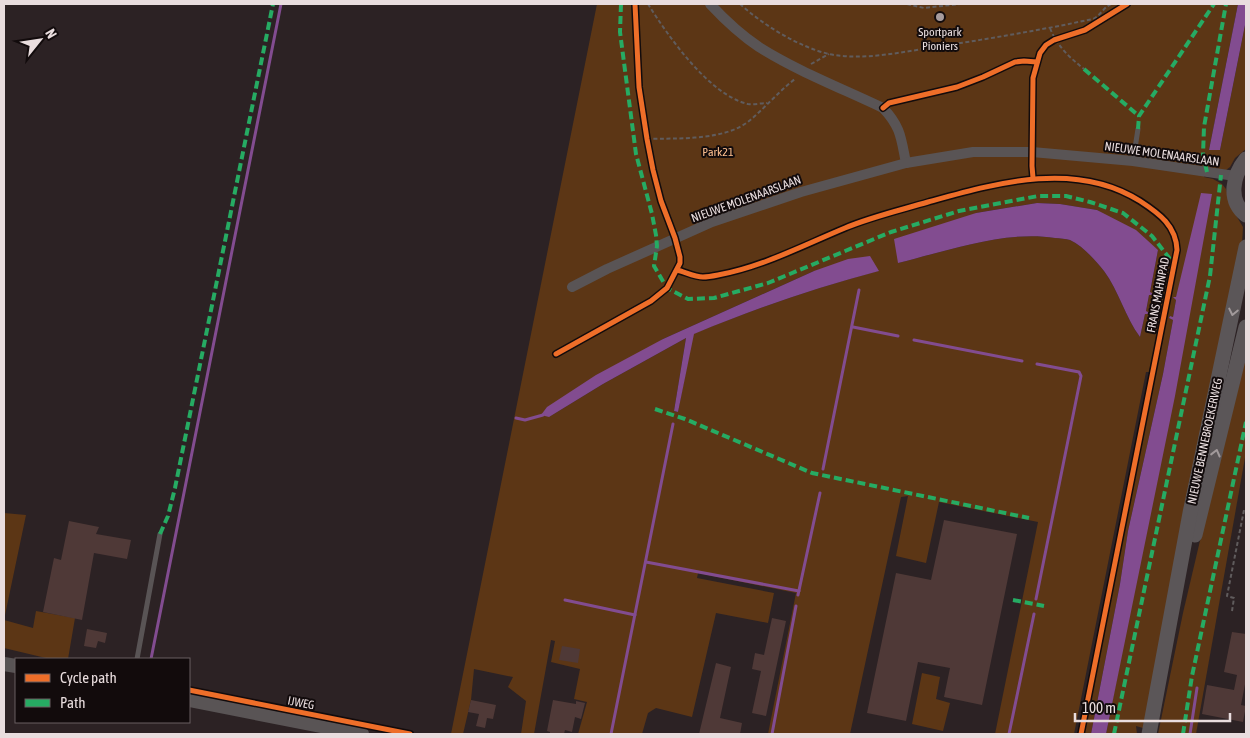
<svg xmlns="http://www.w3.org/2000/svg" width="1250" height="738" font-family="'Asap Condensed',sans-serif">
  <style>
    .green { fill: #5c3615; fill-rule: evenodd }
    .water { fill: #824c90 }
    .lines { fill: none; stroke-linecap: round; stroke-linejoin: round }
    .stream { stroke: #824c90; stroke-width: 3 }
    .building { fill: #4f3937 }
    .path { stroke: #605c5d; stroke-width: 2; stroke-dasharray: 4 2.5; stroke-linecap: butt }
    .service { stroke: #595455; stroke-width: 5 }
    .minor { stroke: #595455; stroke-width: 10 }
    .tertiary { stroke: #595455; stroke-width: 14 }
    .secondary { stroke: #5b5658; stroke-width: 15 }
    .quiet { stroke: #26ab63; stroke-width: 4; stroke-dasharray: 8 4; stroke-linecap: butt }
    .cycleway-casing { stroke: #120b0c; stroke-width: 8 }
    .cycleway { stroke: #ee6e29; stroke-width: 5 }
    .oneway { stroke: #a29a9b }
    .poi-dot { fill: #a79c9d; stroke: #120b0c; stroke-width: 2 }
    .labels { text-anchor: middle; stroke-width: 4; stroke-linejoin: round; paint-order: stroke }
    .poi-label { font-size: 12px; fill: #e9ddde; stroke: #120b0c }
    .park-label { font-size: 12px; fill: #fcbe8e; stroke: #120b0c }
    .street-label { font-size: 12px; fill: #e9ddde; stroke: #120b0c }
  </style>
  <rect width="100%" height="100%" fill="#2c2224"/>
  <!-- green -->
  <g class="green">
    <path d="M597,4H1238L1209,150H1220L1246,20V149L1235,158L1230,167L1226,170L1206,167L1204,177L1213,179L1222,184L1226,189L1231,207L1243,227L1242,244L1143,728L1136,726L1137,734H1106L1211,194L1176,297H1174L1176,300L1173,317L1170,316L1169,318L1173,320L1163,374L1128,531L1120,584L1091,734H1084L1137,469L1167,304L1165,303L1149,372H1146L1074,734H995L1038,522L939,502L926,563L896,556L908,496L901,497L850,734H768L796,593L698,573L697,578L774,593L768,623L716,613L692,717L656,708L648,713L642,734H578L587,702L574,699L580,669L551,662L555,641L551,640L534,734H521L526,701L508,687L513,677L474,669L471,700L463,734H451ZM1037,203L1060,204L1097,210L1158,250L1150,292L1152,295H1149L1146,311L1148,312V314H1145L1140,337C1125,317 1119,291 1104,271C1095,260 1083,246 1070,240C1066,239 1060,238 1055,238C1005,230 947,251 898,263L976,213ZM814,271H878C815,288 754,309 693,334L678,412L674,411L686,338L603,384L549,417L663,339Z"/>
    <path d="M1246,345V452L1196,734H1158L1183,613Z"/>
    <path d="M4,513L26,515L4,620L33,628L36,611L75,618L68,659H50L4,648Z"/>
    <path d="M922,673L940,677L936,699L950,703L943,731L912,724Z"/>
  </g>
  <!-- water -->
  <g class="water">
    <path d="M1238,4H1246V20L1220,150H1209Z"/>
    <path d="M1201,193L1212,194L1175,396L1106,734H1091L1120,584L1128,531L1163,374L1173,320L1169,318L1170,316L1173,317L1176,300L1173,297H1176Z"/>
    <path d="M1037,203L1060,204L1097,210L1136,230L1158,250L1150,292L1152,293V295H1149L1146,311L1148,312V314H1145L1140,337C1125,317 1119,291 1104,271C1095,260 1083,246 1070,240C1066,239 1060,238 1055,238C1005,230 947,251 898,263L894,239L976,213Z"/>
    <path d="M870,256L879,271C815,288 754,309 694,334L678,412L674,411L686,338L603,384L549,417L541,415L547,407L596,375L663,339L814,271L848,259Z"/>
  </g>
  <g class="lines">
    <!-- stream -->
    <g class="stream">
      <path d="M853,327L898,336"/>
      <path d="M914,340L1022,361"/>
      <path d="M516,418L525,420L543,415"/>
      <path d="M823,469L859,290"/>
      <path d="M646,562L799,591"/>
      <path d="M798,595L820,493"/>
      <path d="M1036,599L1081,376L1079,372L1037,364"/>
      <path d="M565,600L635,615"/>
      <path d="M151,659L281,4"/>
      <path d="M611,734L673,424"/>
      <path d="M772,734L796,606"/>
      <path d="M1009,734L1034,614"/>
      <path d="M1190,734L1197,688"/>
    </g>
  </g>
  <!-- building -->
  <g class="building">
    <path d="M944,520L1017,534L982,705L944,697L950,668L918,662L906,721L867,713L896,573L931,580Z"/>
    <path d="M69,521L99,527L96,534L131,540L127,559L94,553L82,620L43,612L54,558L61,560Z"/>
    <path d="M772,618L786,621L766,716L752,713L761,671L752,669L755,653L764,655Z"/>
    <path d="M87,629L107,633L105,643L98,641L96,648L84,646Z"/>
    <path d="M1232,632L1246,634V679L1241,705L1246,706L1243,722L1202,714L1207,685L1234,690L1237,675L1224,672Z"/>
    <path d="M562,646L580,649L578,663L559,660Z"/>
    <path d="M716,663L731,667L720,718L742,723L740,734H699Z"/>
    <path d="M471,700L496,705L493,719L487,718L485,728L476,726L479,714L468,712Z"/>
    <path d="M553,700L576,704V701L585,703L581,719L575,717L572,732L565,730L564,734H550V732L547,731Z"/>
  </g>
  <g class="lines">
    <!-- path -->
    <g class="path">
      <path d="M648,4C668,36 709,95 748,104C754,105 761,103 767,103"/>
      <path d="M740,4C763,25 799,47 829,54C863,61 902,52 935,47C988,39 1041,30 1093,19C1101,15 1103,8 1111,4"/>
      <path d="M907,4L924,8L960,4"/>
      <path d="M1050,28C1057,46 1069,57 1084,69"/>
      <path d="M811,64L829,54"/>
      <path d="M647,139C677,138 724,141 749,121C765,108 778,92 795,79"/>
      <path d="M1232,611L1234,598L1227,596L1244,510H1246"/>
    </g>
    <!-- service -->
    <g class="service">
      <path d="M1133,161L1138,129"/>
      <path d="M137,659L160,534"/>
    </g>
    <!-- minor -->
    <g class="minor">
      <path d="M710,4C724,19 741,35 759,47C797,71 841,88 883,108C901,127 901,138 906,163"/>
      <path d="M572,287L607,269L712,222L801,192L906,163L973,152H1032L1133,161L1235,176"/>
    </g>
    <!-- tertiary -->
    <g class="tertiary">
      <path d="M4,664L16,666"/>
      <path d="M189,700L362,734"/>
    </g>
    <!-- secondary -->
    <g class="secondary">
      <path d="M1246,159C1233,175 1227,200 1246,215"/>
      <path d="M1195,535L1246,327"/>
      <path d="M1149,734L1190,513L1246,247"/>
    </g>
    <!-- quiet -->
    <g class="quiet">
      <path d="M621,4L620,32L636,154L652,214L656,235L657,246L654,266L667,288L688,299L714,298L768,283L891,232L959,211L1038,196H1066L1090,202L1123,213L1152,236L1170,259"/>
      <path d="M1084,69L1139,116"/>
      <path d="M1138,129L1139,116L1214,4"/>
      <path d="M1207,172L1203,155L1204,127L1226,4"/>
      <path d="M655,409L685,419L812,473L1029,518"/>
      <path d="M160,534L168,516L175,488L273,4"/>
      <path d="M1013,600L1044,606"/>
      <path d="M1114,734L1210,276L1221,175"/>
      <path d="M1183,734L1192,676L1246,422"/>
    </g>
    <defs>
      <g id="cycleway">
        <path d="M883,108L889,103L957,87L983,77L1015,62L1024,61L1037,62"/>
        <path d="M1033,178L1032,166L1033,78L1040,53L1046,45L1054,40L1085,30L1127,4"/>
        <path d="M677,270C685,272 695,277 703,277C707,277 713,276 718,275C762,267 804,245 845,228C871,217 901,210 928,202C997,183 1075,160 1140,201C1160,214 1176,226 1177,250L1081,734"/>
        <path d="M556,354L651,301L667,288L680,263V257L675,238L661,201L653,170L647,139L639,87L635,4"/>
        <path d="M189,690L410,734"/>
      </g>
    </defs>
    <!-- cycleway casing -->
    <use href="#cycleway" class="cycleway-casing"/>
    <!-- cycleway -->
    <use href="#cycleway" class="cycleway"/>
  </g>
  <!-- one-way arrows -->
  <defs><path id="oneway-chevron" d="M-2-3.5L2.5 0L-2 3.5" fill="none" stroke-width="1.6" stroke-linecap="round" stroke-linejoin="round" transform="scale(1.25)"/></defs>
  <g class="oneway">
    <use href="#oneway-chevron" transform="translate(1233 312) rotate(102)"/>
    <use href="#oneway-chevron" transform="translate(1216 453) rotate(-76)"/>
  </g>
  <!-- markers -->
  <circle class="poi-dot" cx="940" cy="17" r="5"/>
  <g class="labels">
    <!-- poi labels -->
    <g class="poi-label">
      <text x="940" y="36">Sportpark<tspan x="940" dy="14">Pioniers</tspan></text>
    </g>
    <!-- park labels -->
    <g class="park-label">
      <text x="718" y="156">Park21</text>
    </g>
    <!-- street labels -->
    <g class="street-label">
      <text transform="translate(1162 154) rotate(8)" y="4">NIEUWE MOLENAARSLAAN</text>
      <text transform="translate(746 199) rotate(-20)" y="4">NIEUWE MOLENAARSLAAN</text>
      <text transform="translate(1158 295) rotate(-79)" y="4">FRANS MAHNPAD</text>
      <text transform="translate(1205 441) rotate(-78)" y="4">NIEUWE BENNEBROEKERWEG</text>
      <text transform="translate(301 703) rotate(11)" y="4">IJWEG</text>
    </g>
  </g>
  <!-- border -->
  <rect width="1250" height="738" fill="none" stroke="#e9ddde" stroke-width="10"/>
  <!-- legend -->
  <rect x="15" y="658" width="175" height="65" fill="#120b0c" stroke="#685f60"/>
  <rect x="25" y="674" width="25" height="8" fill="#ee6e29" stroke="#685f60"/>
  <text x="60" y="683" font-size="15" fill="#e9ddde">Cycle path</text>
  <rect x="25" y="699" width="25" height="8" fill="#26ab63" stroke="#685f60"/>
  <text x="60" y="708" font-size="15" fill="#e9ddde">Path</text>
  <!-- north arrow -->
  <g transform="translate(40 40) rotate(60)" stroke="#120b0c" stroke-width="4" paint-order="stroke">
  <path d="M0-4L9 19L0 12L-9 19Z" fill="#e9ddde"/>
  <text y="-8" font-size="14" font-weight="bold" text-anchor="middle" fill="#e9ddde">N</text>
  </g>
  <!-- scale -->
  <path d="M1075 713v8h155v-8" fill="none" stroke="#e9ddde" stroke-width="2.5"/>
  <text x="1082" y="713" font-size="15" fill="#e9ddde" stroke="#120b0c" stroke-width="4" paint-order="stroke">100 m</text>
</svg>
